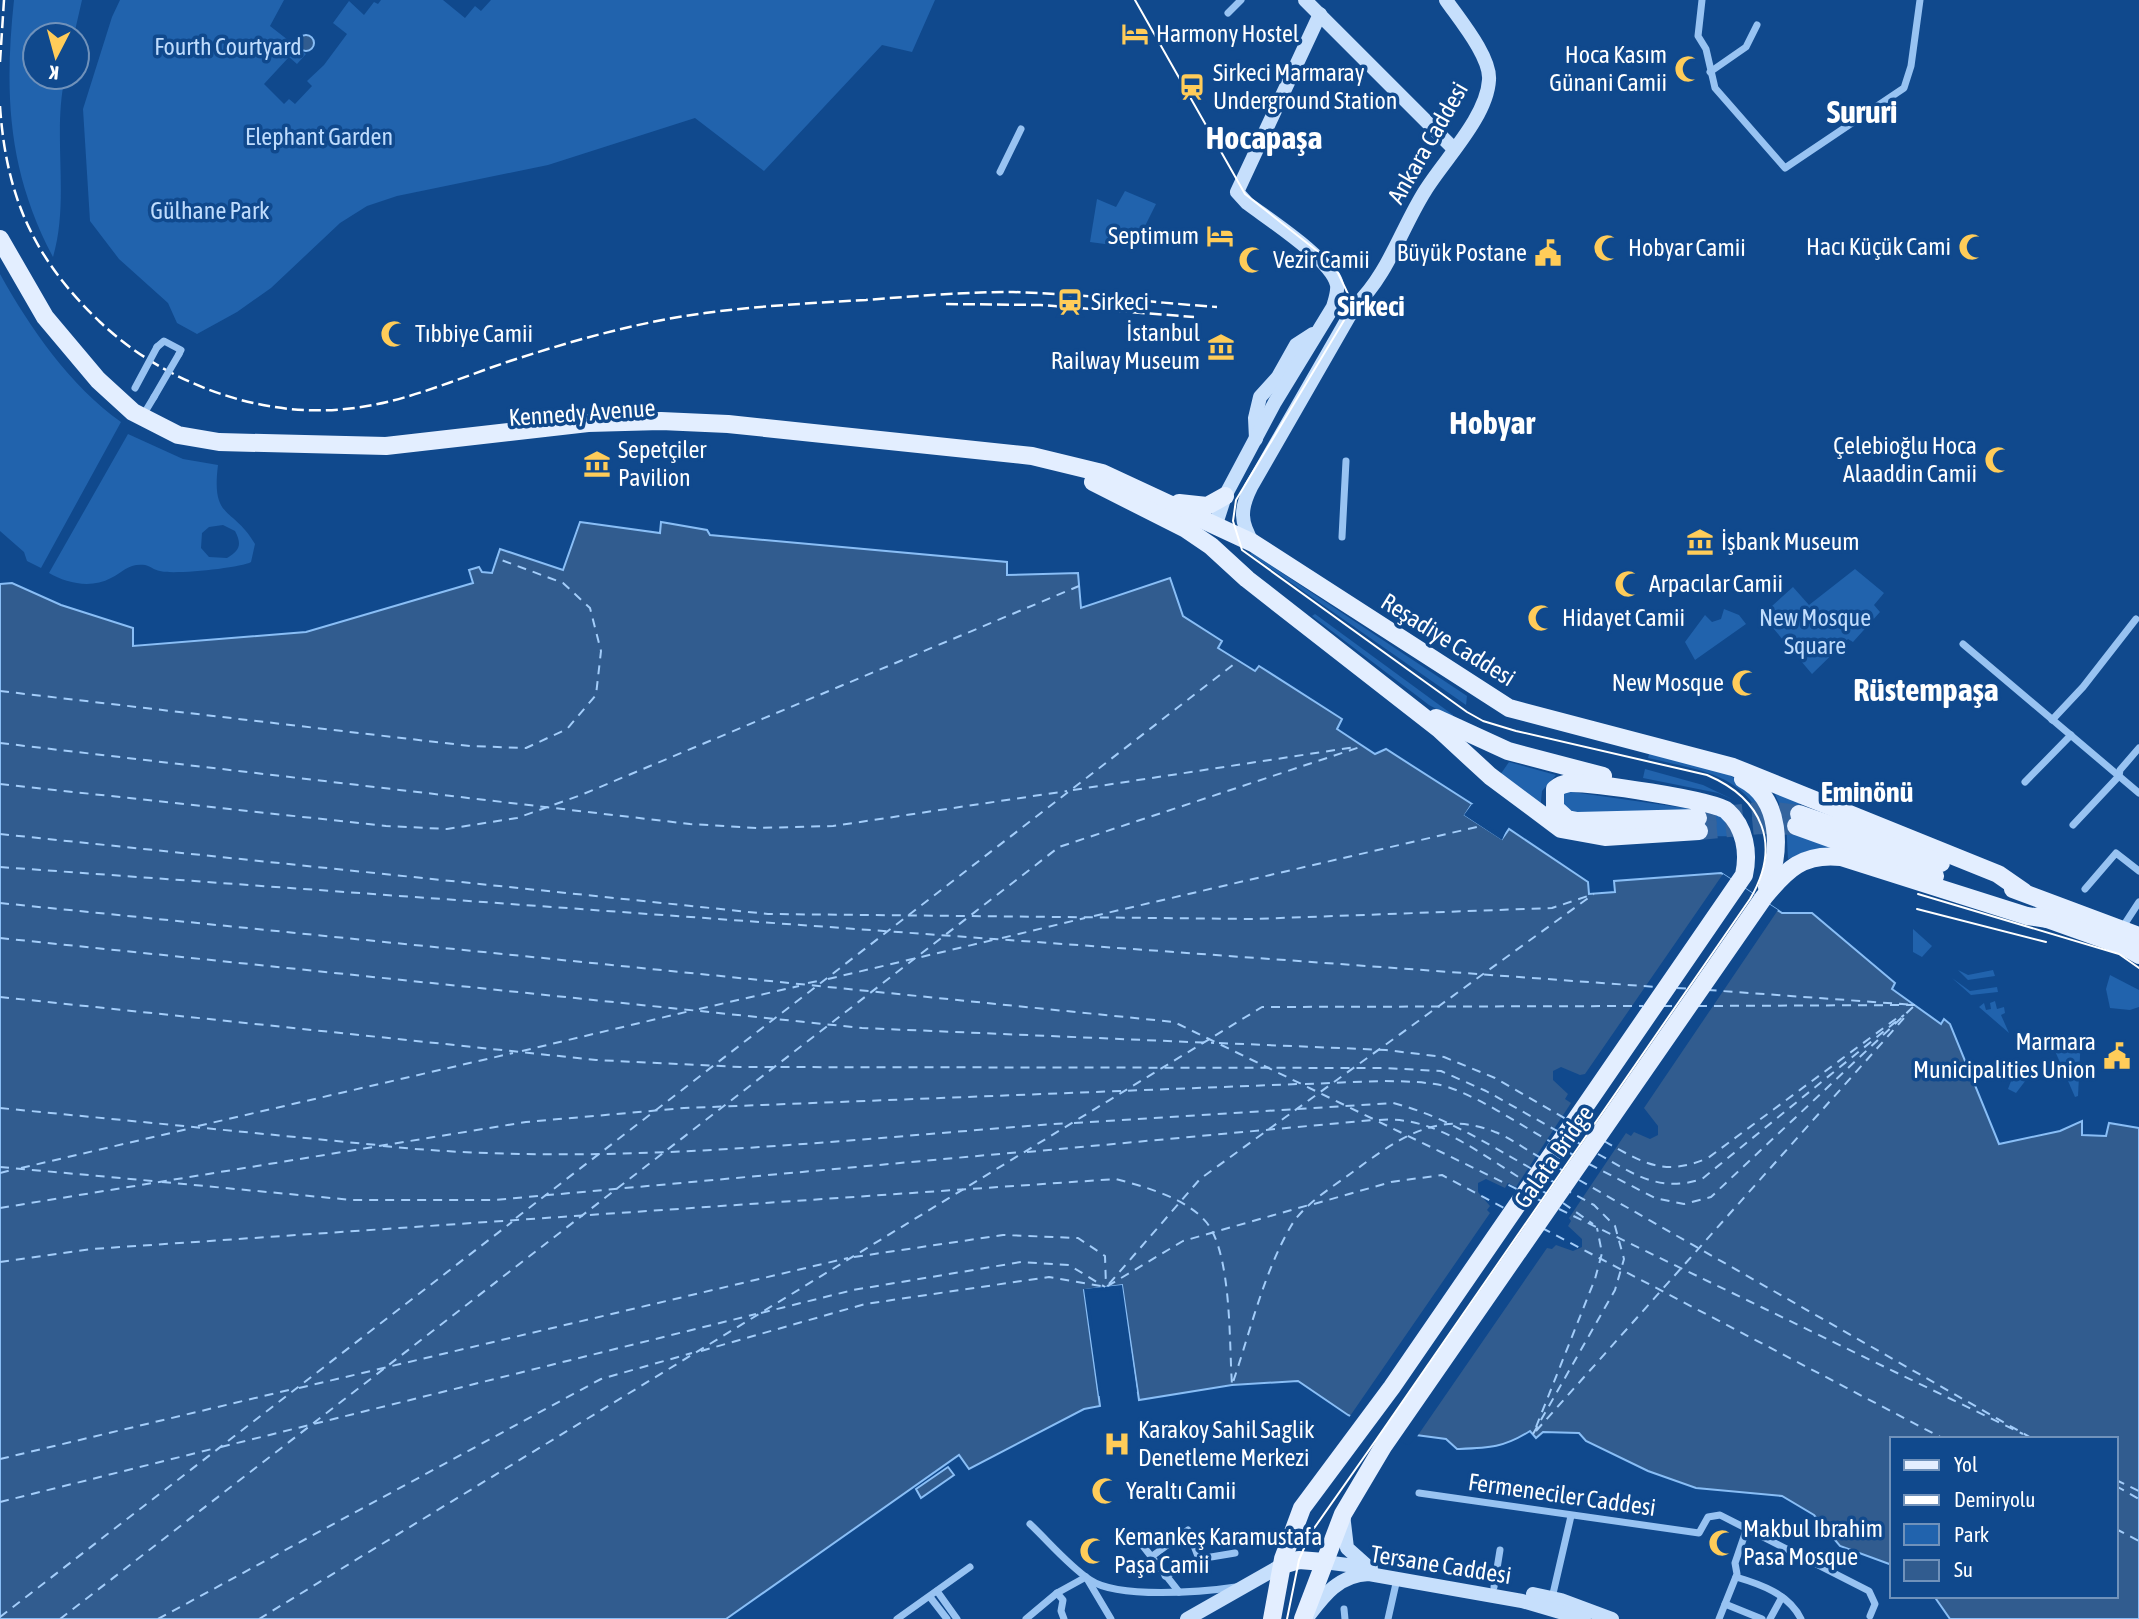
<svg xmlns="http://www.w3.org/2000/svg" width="2139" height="1619" font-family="'Asap Condensed',sans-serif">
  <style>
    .green { fill: #2163ad; fill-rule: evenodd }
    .water { fill: #315c8f; stroke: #89bef6; stroke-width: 2 }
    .pier { fill: #10498d }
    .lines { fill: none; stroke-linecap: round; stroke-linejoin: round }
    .ferry { stroke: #a3cdfa; stroke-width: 2; stroke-dasharray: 9 7; stroke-linecap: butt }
    .primary-tunnel { stroke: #34649e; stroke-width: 18; stroke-dasharray: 18 9; stroke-linecap: butt }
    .street { stroke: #98c3f2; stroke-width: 7 }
    .secondary { stroke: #c6dffc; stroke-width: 14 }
    .primary { stroke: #e3eeff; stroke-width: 18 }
    .tram { stroke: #fff; stroke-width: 2 }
    .rail { stroke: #fff; stroke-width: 2.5; stroke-dasharray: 12 5; stroke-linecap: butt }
    .street-bridge { stroke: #98c3f2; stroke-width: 7 }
    .labels { text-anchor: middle; stroke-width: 7; stroke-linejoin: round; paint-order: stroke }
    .poi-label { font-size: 24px; fill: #fff; stroke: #10498d; text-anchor: start }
    .park-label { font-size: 24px; fill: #bfdcfd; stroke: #10498d }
    .street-label { font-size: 24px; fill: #fff; stroke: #10498d }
    .quarter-label { font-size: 28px; font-weight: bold; fill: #fff; stroke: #10498d }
    .district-label { font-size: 32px; font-weight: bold; fill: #fff; stroke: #10498d }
  </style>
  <rect width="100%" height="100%" fill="#10498d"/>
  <!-- green -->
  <g class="green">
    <path d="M14,0H82L74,35H35V77H65C52,135 70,199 53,257C8,172 4,94 14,0Z"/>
    <path d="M120,0H284L270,26L306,54L297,64L289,57L264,84L284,104L289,99L295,104L312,86L307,81L324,65L347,34L333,23L349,1L364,15L374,2L378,4L381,0H443L465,18L475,6L481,11L491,0H935L912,52L882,45L764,171L695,118L548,165L397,196L367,206L340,223L271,288L237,312L197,334L177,323L168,303L119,259L90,221L83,109L112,17Z"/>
    <path d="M1125,191L1156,204L1134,248L1090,242L1097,199L1116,207Z"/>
    <path d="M0,274C30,328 70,386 121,422L41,568L27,561L24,552L0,531Z"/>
    <path d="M128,434L183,459L218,465C211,521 233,506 255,544L251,562C241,568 172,575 160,571C154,570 150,566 145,565C129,563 123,572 111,578C91,589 66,583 49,573ZM223,525L235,531C242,544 240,551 227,558L209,557L201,548L202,533L209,527Z"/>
    <path d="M1252,553L1467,696L1466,705L1250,554Z"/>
    <path d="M1855,569L1884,593L1874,605L1880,612L1853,642L1848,639L1812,674L1762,615L1793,587L1809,605Z"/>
    <path d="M1724,609L1739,615L1746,624L1695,660L1685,642L1705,615L1712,622L1721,619Z"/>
    <path d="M1315,614L1453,715V718L1429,705L1312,616Z"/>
    <path d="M1650,750C1697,763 1764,771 1767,832C1748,773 1701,771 1648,758Z"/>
    <path d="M1509,762L1556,775L1542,791L1540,811L1500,775Z"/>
    <path d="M1645,769L1703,785L1734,800L1718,793L1643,778Z"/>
    <path d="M1565,791L1713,812L1727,821L1734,836C1677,839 1617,823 1561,808L1560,795Z"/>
    <path d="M1774,792L1800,801L1799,814L1838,848L1807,851L1788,859L1786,819Z"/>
    <path d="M1913,929L1932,946L1922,957L1913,952Z"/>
    <path d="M1958,970L1968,975L1993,970L1995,976L1968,980Z"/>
    <path d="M2110,975L2139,990V1007L2130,1010L2110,1008L2106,989Z"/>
    <path d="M1952,978L1970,991L1997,987L1998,992L1971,995Z"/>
    <path d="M1995,1001L1997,1009L2004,1007L2005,1013L2001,1015L2009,1033L1979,1007L1984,1003L1986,1010L1991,1009L1990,1003Z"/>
    <path d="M2081,1036L2078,1096L2075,1097L2055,1051L2061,1040Z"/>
    <path d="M2016,1068L2025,1075L2026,1080L2016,1093L2008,1089Z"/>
  </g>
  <!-- water -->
  <g class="water">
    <circle cx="306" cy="43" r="8"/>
    <path d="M580,522L660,533L661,522L707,530L710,535L1007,562V575L1078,573L1081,608L1170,578L1183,616L1222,641L1218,648L1255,671L1259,666L1342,719L1337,729L1375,754L1386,749L1472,804L1465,815L1502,839L1509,829L1588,882L1589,894L1615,892L1614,881L1721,873L1782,913H1812L1895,983L1892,989L1941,1024L1944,1019L1950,1024L1999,1144L2060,1131L2082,1121V1135L2106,1136L2109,1123L2139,1128V1619H1950L1934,1596H2116V1439H1892V1565L1840,1546L1814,1515L1782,1496L1696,1488L1648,1471L1586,1441L1579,1433L1543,1432L1536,1438L1530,1431C1503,1448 1489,1448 1457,1449L1446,1439L1378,1430L1348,1415L1298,1381L1232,1385L1139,1400L1122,1285L1084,1290L1100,1406L1084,1409L969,1469L959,1455L726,1619H0V584L12,583L61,605L133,628V646L306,632L473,583L469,570L479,567L482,572L492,573L500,549L563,570Z"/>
    <path d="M948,1467L954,1475L921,1498L916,1489Z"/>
  </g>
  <!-- pier -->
  <g class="pier">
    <path d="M1472,804L1475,805L1469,814L1501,835L1508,826L1502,840L1464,815Z"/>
    <path d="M1723,874L1778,910L1644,1108L1658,1126V1135L1650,1139L1634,1132L1631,1136L1626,1133L1569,1218L1571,1221L1568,1226L1582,1239V1247L1573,1251L1556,1245L1552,1249L1547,1248L1416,1438L1408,1445L1348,1419L1490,1213L1487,1210L1490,1206L1478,1192V1183L1486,1179L1505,1188L1508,1183L1516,1187L1571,1103L1565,1099L1568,1094L1553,1080V1071L1561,1067L1580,1075L1585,1074Z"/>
    <path d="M1122,1285L1137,1392H1134L1119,1289L1088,1292L1102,1396H1099L1084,1289Z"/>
  </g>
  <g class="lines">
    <!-- ferry -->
    <g class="ferry">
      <path d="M0,691L470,746L526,748L567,729L596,695L601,651L590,608L563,583L496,558"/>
      <path d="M0,743L690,824L757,828L833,826L1067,791"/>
      <path d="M0,784L386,826L447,829L517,818L581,795L1079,586"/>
      <path d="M1073,790L1355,747"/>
      <path d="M0,834L768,914L1253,919L1552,908L1594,894"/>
      <path d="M0,867L1657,987"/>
      <path d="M0,903L1174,1022L1519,1190"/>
      <path d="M1094,916L1481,826"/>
      <path d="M0,938L862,1028L1214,1043"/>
      <path d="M1002,938L1085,918"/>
      <path d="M828,979L993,940"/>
      <path d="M808,983L823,980"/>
      <path d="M1677,988L1692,989"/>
      <path d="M0,997L596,1060L740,1067L1385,1068L1441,1071L1486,1091L1559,1132"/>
      <path d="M1663,1006H1678"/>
      <path d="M1698,1006L1915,1005L1708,990"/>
      <path d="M699,1009L799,986"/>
      <path d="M1219,1043L1386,1050L1444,1057L1495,1078L1566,1119"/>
      <path d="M522,1051L690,1011"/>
      <path d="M1334,1082L1591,896"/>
      <path d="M1305,1084C1348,1083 1392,1078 1435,1084C1468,1089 1520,1125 1551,1142"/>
      <path d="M0,1108L377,1145"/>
      <path d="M1379,1120C1434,1115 1480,1154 1525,1181"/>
      <path d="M1074,1123L1393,1103C1444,1116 1486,1143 1532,1169"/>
      <path d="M198,1126L513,1053"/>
      <path d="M1580,1127L1590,1133"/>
      <path d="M1573,1140L1584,1146"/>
      <path d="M1604,1141C1643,1163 1664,1177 1708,1158L1897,1018"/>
      <path d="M383,1146C610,1169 842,1139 1069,1123"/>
      <path d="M1565,1150L1575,1156"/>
      <path d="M1027,1152L1373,1120"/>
      <path d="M1598,1154C1634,1174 1659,1193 1702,1179L1904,1015"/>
      <path d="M1589,1164L1655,1198L1684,1204L1711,1197L1914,1006"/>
      <path d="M1555,1166L1565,1172"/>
      <path d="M0,1167L153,1181"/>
      <path d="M21,1168L192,1128"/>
      <path d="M0,1173L15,1169"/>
      <path d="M1546,1178L1556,1183"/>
      <path d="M1579,1180L2033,1439"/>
      <path d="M162,1182L352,1200H494L1021,1152"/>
      <path d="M1539,1189L1549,1195"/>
      <path d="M1533,1197L1544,1202"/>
      <path d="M1563,1203L1593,1224"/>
      <path d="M1314,1204L1391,1182L1442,1175L1506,1209"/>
      <path d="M0,1208L526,1122L684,1108L1299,1084"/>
      <path d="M1559,1209L2023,1434"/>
      <path d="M516,1218L1238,661"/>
      <path d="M1542,1228L1944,1439"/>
      <path d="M854,1257L1003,1235L1078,1238L1105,1256L1106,1286"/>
      <path d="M0,1262L92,1249L1116,1179C1145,1187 1187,1198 1207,1223C1232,1256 1229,1343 1232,1385C1250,1333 1263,1274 1291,1226C1303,1205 1331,1188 1350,1174C1395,1141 1437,1108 1495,1132C1511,1138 1526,1150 1541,1158"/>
      <path d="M1109,1284L1200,1179L1330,1085"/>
      <path d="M761,1313L853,1290L1021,1262L1069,1265L1105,1287"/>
      <path d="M701,1351L865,1304L1049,1277L1106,1287L1183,1241L1309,1205"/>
      <path d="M299,1388L848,1258"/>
      <path d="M1536,1427L1595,1279L1602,1253L1597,1228"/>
      <path d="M1536,1431L1905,1017"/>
      <path d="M1533,1434L1615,1290L1624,1259L1615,1226L1594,1205L1570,1192"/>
      <path d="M221,1447L756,1314"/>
      <path d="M0,1459L293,1389"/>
      <path d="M2116,1480L2139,1491"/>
      <path d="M2116,1486L2139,1499"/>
      <path d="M0,1502L216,1448"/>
      <path d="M2116,1529L2139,1541"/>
      <path d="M0,1617L512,1222"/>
      <path d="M60,1619L1059,847L1363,746"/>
      <path d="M158,1619L601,1379L692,1353"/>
      <path d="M259,1619L1262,1007L1643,1006"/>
    </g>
    <!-- primary-tunnel -->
    <g class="primary-tunnel">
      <path d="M1698,818L1767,810L1799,814"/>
      <path d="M1699,831L1760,825L1796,826"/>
    </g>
    <!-- street -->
    <g class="street">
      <path d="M1702,0L1698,36L1706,49L1715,88L1785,168L1904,88L1911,66L1920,0"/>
      <path d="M1228,13L1241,0"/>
      <path d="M1710,72L1746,47L1757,25"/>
      <path d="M1000,172L1021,129"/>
      <path d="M157,347L164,341L181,350L179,354"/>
      <path d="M142,417L154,397"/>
      <path d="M1342,537L1346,461"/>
      <path d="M1963,644L2139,793"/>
      <path d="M2052,720L2083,687L2136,619"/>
      <path d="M2025,782L2071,735"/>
      <path d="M2073,825L2119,776L2120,770L2139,748"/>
      <path d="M2085,889L2116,853L2139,871"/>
      <path d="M2124,925L2139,902"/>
      <path d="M1419,1493L1699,1533L1708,1517L1720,1515L1869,1591L1875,1604L1870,1616"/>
      <path d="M1030,1524C1049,1542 1068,1565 1090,1580C1118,1599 1203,1592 1236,1587"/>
      <path d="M1143,1546L1179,1592"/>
      <path d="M1151,1557L1188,1530L1199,1559"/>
      <path d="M1165,1576L1199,1559L1235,1553"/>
      <path d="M1736,1577C1760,1584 1789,1594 1801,1619"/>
      <path d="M1494,1587L1500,1550"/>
      <path d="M937,1591L957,1619"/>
      <path d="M1057,1593L1063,1600L1061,1611L1064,1619"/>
      <path d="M930,1597L947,1619"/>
      <path d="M1552,1598L1571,1516"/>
      <path d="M1725,1604L1762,1619"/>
      <path d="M1344,1609L1345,1619"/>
      <path d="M897,1619L970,1567"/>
      <path d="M1026,1619L1057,1593L1086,1577L1111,1619"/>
      <path d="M1388,1619L1397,1579"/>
      <path d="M1719,1619L1737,1574L1735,1563L1747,1528"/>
      <path d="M1770,1619L1782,1597"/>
    </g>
    <!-- secondary -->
    <g class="secondary">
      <path d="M1305,0L1454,149"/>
      <path d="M1256,439L1255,418L1260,397L1278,377L1296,345L1313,334"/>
      <path d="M1215,527L1225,496L1275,402L1333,307C1335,300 1338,292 1337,285C1332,260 1268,219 1247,203L1237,192L1320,14"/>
      <path d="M1253,543C1240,522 1240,509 1251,487L1355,306C1388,275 1401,229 1425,191C1444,160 1487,117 1489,80C1491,57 1459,19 1446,0"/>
      <path d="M1343,1514L1347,1548L1366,1565"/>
      <path d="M1324,1562L1371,1568"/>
      <path d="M1533,1594L1561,1600L1612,1619"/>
      <path d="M1307,1618C1324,1595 1339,1575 1369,1574L1522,1601L1584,1619"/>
      <path d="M1187,1619L1282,1565"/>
    </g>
    <!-- primary -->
    <g class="primary">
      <path d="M0,239L45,317L98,380L133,412L178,435L219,442L386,446L588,423L661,421L728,424L1032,456L1102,473L1253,543L1509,708L1733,767L1998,874L2024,892"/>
      <path d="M1093,482L1186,529L1211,546L1247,579L1439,729L1490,776L1561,829L1605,837L1699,831"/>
      <path d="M1179,503L1207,506L1225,496"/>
      <path d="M1436,718L1508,751L1603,776"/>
      <path d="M1743,779C1782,799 1781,851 1767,887"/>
      <path d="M1799,814L1941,863"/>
      <path d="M1796,826L1935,876"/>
      <path d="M2013,889L2139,936"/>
      <path d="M2039,916L2123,946L2139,955"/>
      <path d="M1282,1565L1299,1560L1324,1562"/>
      <path d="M1272,1619L1283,1559L1302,1508L1392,1387L1744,875C1749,853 1745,827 1727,811C1714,800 1590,782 1569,783C1563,784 1560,785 1555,789V808L1567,819L1577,821L1698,818"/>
      <path d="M1303,1619L1343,1514L1384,1445L1764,897C1787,869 1803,853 1841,857L2027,916L2048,919"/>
    </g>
    <!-- tram -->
    <g class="tram">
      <path d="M1135,0L1245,194L1326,258L1338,273L1348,294L1346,317L1236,500L1233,521L1242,550L1467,712L1483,721L1516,731L1707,775C1763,799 1782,845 1750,899L1376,1440L1310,1534L1299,1560L1287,1619"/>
      <path d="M1918,894L2119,954L2139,968"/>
      <path d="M1917,909L2046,942"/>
    </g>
    <!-- rail -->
    <g class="rail">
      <path d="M0,62L4,0"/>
      <path d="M0,106C6,197 34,259 100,322C163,382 258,418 345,409C401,404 454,380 507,362C571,341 638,322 705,313C758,306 812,303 866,300C915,296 964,292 1013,292C1081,294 1149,302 1217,307"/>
      <path d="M946,304L1041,305L1194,317"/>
    </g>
    <!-- street-bridge -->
    <g class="street-bridge">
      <path d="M135,388L157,347"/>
      <path d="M154,397L179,354"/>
    </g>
  </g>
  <!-- icons -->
  <defs>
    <symbol id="hotel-bare" viewBox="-9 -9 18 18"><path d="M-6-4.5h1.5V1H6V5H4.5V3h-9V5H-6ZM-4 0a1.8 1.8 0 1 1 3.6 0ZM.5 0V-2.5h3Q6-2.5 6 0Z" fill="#ffcc59" stroke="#10498d" stroke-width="2.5" paint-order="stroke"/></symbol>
    <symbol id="mosque-bare" viewBox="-9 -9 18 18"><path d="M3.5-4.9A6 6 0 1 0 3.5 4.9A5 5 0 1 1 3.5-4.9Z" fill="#ffcc59" stroke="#10498d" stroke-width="2.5" paint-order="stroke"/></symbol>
    <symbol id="station-bare" viewBox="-9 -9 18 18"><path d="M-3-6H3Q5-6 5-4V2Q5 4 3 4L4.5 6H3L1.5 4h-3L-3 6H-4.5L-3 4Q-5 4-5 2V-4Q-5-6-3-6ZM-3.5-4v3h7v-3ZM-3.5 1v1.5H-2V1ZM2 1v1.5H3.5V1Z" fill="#ffcc59" stroke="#10498d" stroke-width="2.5" paint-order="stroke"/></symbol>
    <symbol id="civic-bare" viewBox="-9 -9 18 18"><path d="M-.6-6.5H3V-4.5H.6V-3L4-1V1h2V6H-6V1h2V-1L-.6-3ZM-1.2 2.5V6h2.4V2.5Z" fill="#ffcc59" stroke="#10498d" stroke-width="2.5" paint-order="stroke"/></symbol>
    <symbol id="museum-bare" viewBox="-9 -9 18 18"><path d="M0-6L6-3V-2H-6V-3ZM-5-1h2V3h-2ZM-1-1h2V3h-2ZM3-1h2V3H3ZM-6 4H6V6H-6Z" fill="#ffcc59" stroke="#10498d" stroke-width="2.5" paint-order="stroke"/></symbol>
    <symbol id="hospital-bare" viewBox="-9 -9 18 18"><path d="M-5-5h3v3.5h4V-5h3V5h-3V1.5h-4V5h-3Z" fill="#ffcc59" stroke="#10498d" stroke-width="2.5" paint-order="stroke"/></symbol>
  </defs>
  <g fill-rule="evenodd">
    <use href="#hotel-bare" x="1116" y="15" width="38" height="38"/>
    <use href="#mosque-bare" x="1669" y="50" width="38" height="38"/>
    <use href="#station-bare" x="1173" y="68" width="38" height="38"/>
    <use href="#hotel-bare" x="1201" y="217" width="38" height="38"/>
    <use href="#mosque-bare" x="1953" y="228" width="38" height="38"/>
    <use href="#mosque-bare" x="1588" y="229" width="38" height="38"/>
    <use href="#civic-bare" x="1529" y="234" width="38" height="38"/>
    <use href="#mosque-bare" x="1233" y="241" width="38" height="38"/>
    <use href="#station-bare" x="1051" y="283" width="38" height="38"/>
    <use href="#mosque-bare" x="375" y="315" width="38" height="38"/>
    <use href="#museum-bare" x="1202" y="328" width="38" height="38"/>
    <use href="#mosque-bare" x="1979" y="441" width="38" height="38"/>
    <use href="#museum-bare" x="578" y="445" width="38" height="38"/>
    <use href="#museum-bare" x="1681" y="523" width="38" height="38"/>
    <use href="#mosque-bare" x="1609" y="565" width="38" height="38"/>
    <use href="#mosque-bare" x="1522" y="599" width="38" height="38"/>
    <use href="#mosque-bare" x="1726" y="664" width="38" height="38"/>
    <use href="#civic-bare" x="2098" y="1037" width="38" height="38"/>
    <use href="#hospital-bare" x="1098" y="1425" width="38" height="38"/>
    <use href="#mosque-bare" x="1086" y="1472" width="38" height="38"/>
    <use href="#mosque-bare" x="1703" y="1524" width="38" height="38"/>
    <use href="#mosque-bare" x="1074" y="1532" width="38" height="38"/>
  </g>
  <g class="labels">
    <!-- poi labels -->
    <g class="poi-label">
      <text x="1156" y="42">Harmony Hostel</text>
      <text x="1667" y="63" text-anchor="end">Hoca Kasım<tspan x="1667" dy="28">Günani Camii</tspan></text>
      <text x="1213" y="81">Sirkeci Marmaray<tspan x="1213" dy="28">Underground Station</tspan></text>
      <text x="1199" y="244" text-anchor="end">Septimum</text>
      <text x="1951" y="255" text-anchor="end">Hacı Küçük Cami</text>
      <text x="1628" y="256">Hobyar Camii</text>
      <text x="1527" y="261" text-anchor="end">Büyük Postane</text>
      <text x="1273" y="268">Vezir Camii</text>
      <text x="1091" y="310">Sirkeci</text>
      <text x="1200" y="341" text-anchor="end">İstanbul<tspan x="1200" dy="28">Railway Museum</tspan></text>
      <text x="415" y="342">Tıbbiye Camii</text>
      <text x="1977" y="454" text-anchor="end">Çelebioğlu Hoca<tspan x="1977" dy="28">Alaaddin Camii</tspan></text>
      <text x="618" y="458">Sepetçiler<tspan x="618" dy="28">Pavilion</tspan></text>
      <text x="1721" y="550">İşbank Museum</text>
      <text x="1649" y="592">Arpacılar Camii</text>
      <text x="1562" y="626">Hidayet Camii</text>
      <text x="1724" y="691" text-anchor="end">New Mosque</text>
      <text x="2096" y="1050" text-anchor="end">Marmara<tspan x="2096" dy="28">Municipalities Union</tspan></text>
      <text x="1138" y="1438">Karakoy Sahil Saglik<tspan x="1138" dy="28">Denetleme Merkezi</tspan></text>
      <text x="1126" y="1499">Yeraltı Camii</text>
      <text x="1743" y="1537">Makbul Ibrahim<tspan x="1743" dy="28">Pasa Mosque</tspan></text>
      <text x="1114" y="1545">Kemankeş Karamustafa<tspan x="1114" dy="28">Paşa Camii</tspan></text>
    </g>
    <!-- park labels -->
    <g class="park-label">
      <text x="228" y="55">Fourth Courtyard</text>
      <text x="319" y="145">Elephant Garden</text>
      <text x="210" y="219">Gülhane Park</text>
      <text x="1815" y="626">New Mosque<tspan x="1815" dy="28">Square</tspan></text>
    </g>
    <!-- street labels -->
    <g class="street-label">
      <text transform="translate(1428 143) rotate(-60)" y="8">Ankara Caddesi</text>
      <text transform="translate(582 413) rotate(-4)" y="8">Kennedy Avenue</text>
      <text transform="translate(1448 640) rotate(32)" y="8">Reşadiye Caddesi</text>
      <text transform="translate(1554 1157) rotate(-55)" y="8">Galata Bridge</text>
      <text transform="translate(1562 1495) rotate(8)" y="8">Fermeneciler Caddesi</text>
      <text transform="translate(1441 1565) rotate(9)" y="8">Tersane Caddesi</text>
    </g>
    <!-- quarter labels -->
    <g class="quarter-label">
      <text x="1371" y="316">Sirkeci</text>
      <text x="1867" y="802">Eminönü</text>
    </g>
    <!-- district labels -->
    <g class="district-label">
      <text x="1862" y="123">Sururi</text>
      <text x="1264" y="149">Hocapaşa</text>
      <text x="1492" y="434">Hobyar</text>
      <text x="1926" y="701">Rüstempaşa</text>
    </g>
  </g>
  <!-- legend -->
  <rect x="1890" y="1437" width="228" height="161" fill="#10498d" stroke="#7092bb" stroke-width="2"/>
  <rect x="1904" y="1460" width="35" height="10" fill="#e3eeff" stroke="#7092bb" stroke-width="2"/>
  <text x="1954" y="1472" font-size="21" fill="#ffffff">Yol</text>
  <rect x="1904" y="1495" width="35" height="10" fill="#ffffff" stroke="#7092bb" stroke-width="2"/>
  <text x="1954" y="1507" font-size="21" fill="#ffffff">Demiryolu</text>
  <rect x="1904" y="1524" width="35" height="21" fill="#2163ad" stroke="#7092bb" stroke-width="2"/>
  <text x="1954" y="1542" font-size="21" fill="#ffffff">Park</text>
  <rect x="1904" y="1560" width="35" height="21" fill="#315c8f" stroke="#7092bb" stroke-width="2"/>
  <text x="1954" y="1577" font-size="21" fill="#ffffff">Su</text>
  <!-- north arrow -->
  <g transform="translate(56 56) rotate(186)"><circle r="33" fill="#10498d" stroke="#7092bb" stroke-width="2"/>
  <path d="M0-5L12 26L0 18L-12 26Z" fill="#ffcc59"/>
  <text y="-10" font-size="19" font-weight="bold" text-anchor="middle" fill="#ffffff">K</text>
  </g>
</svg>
